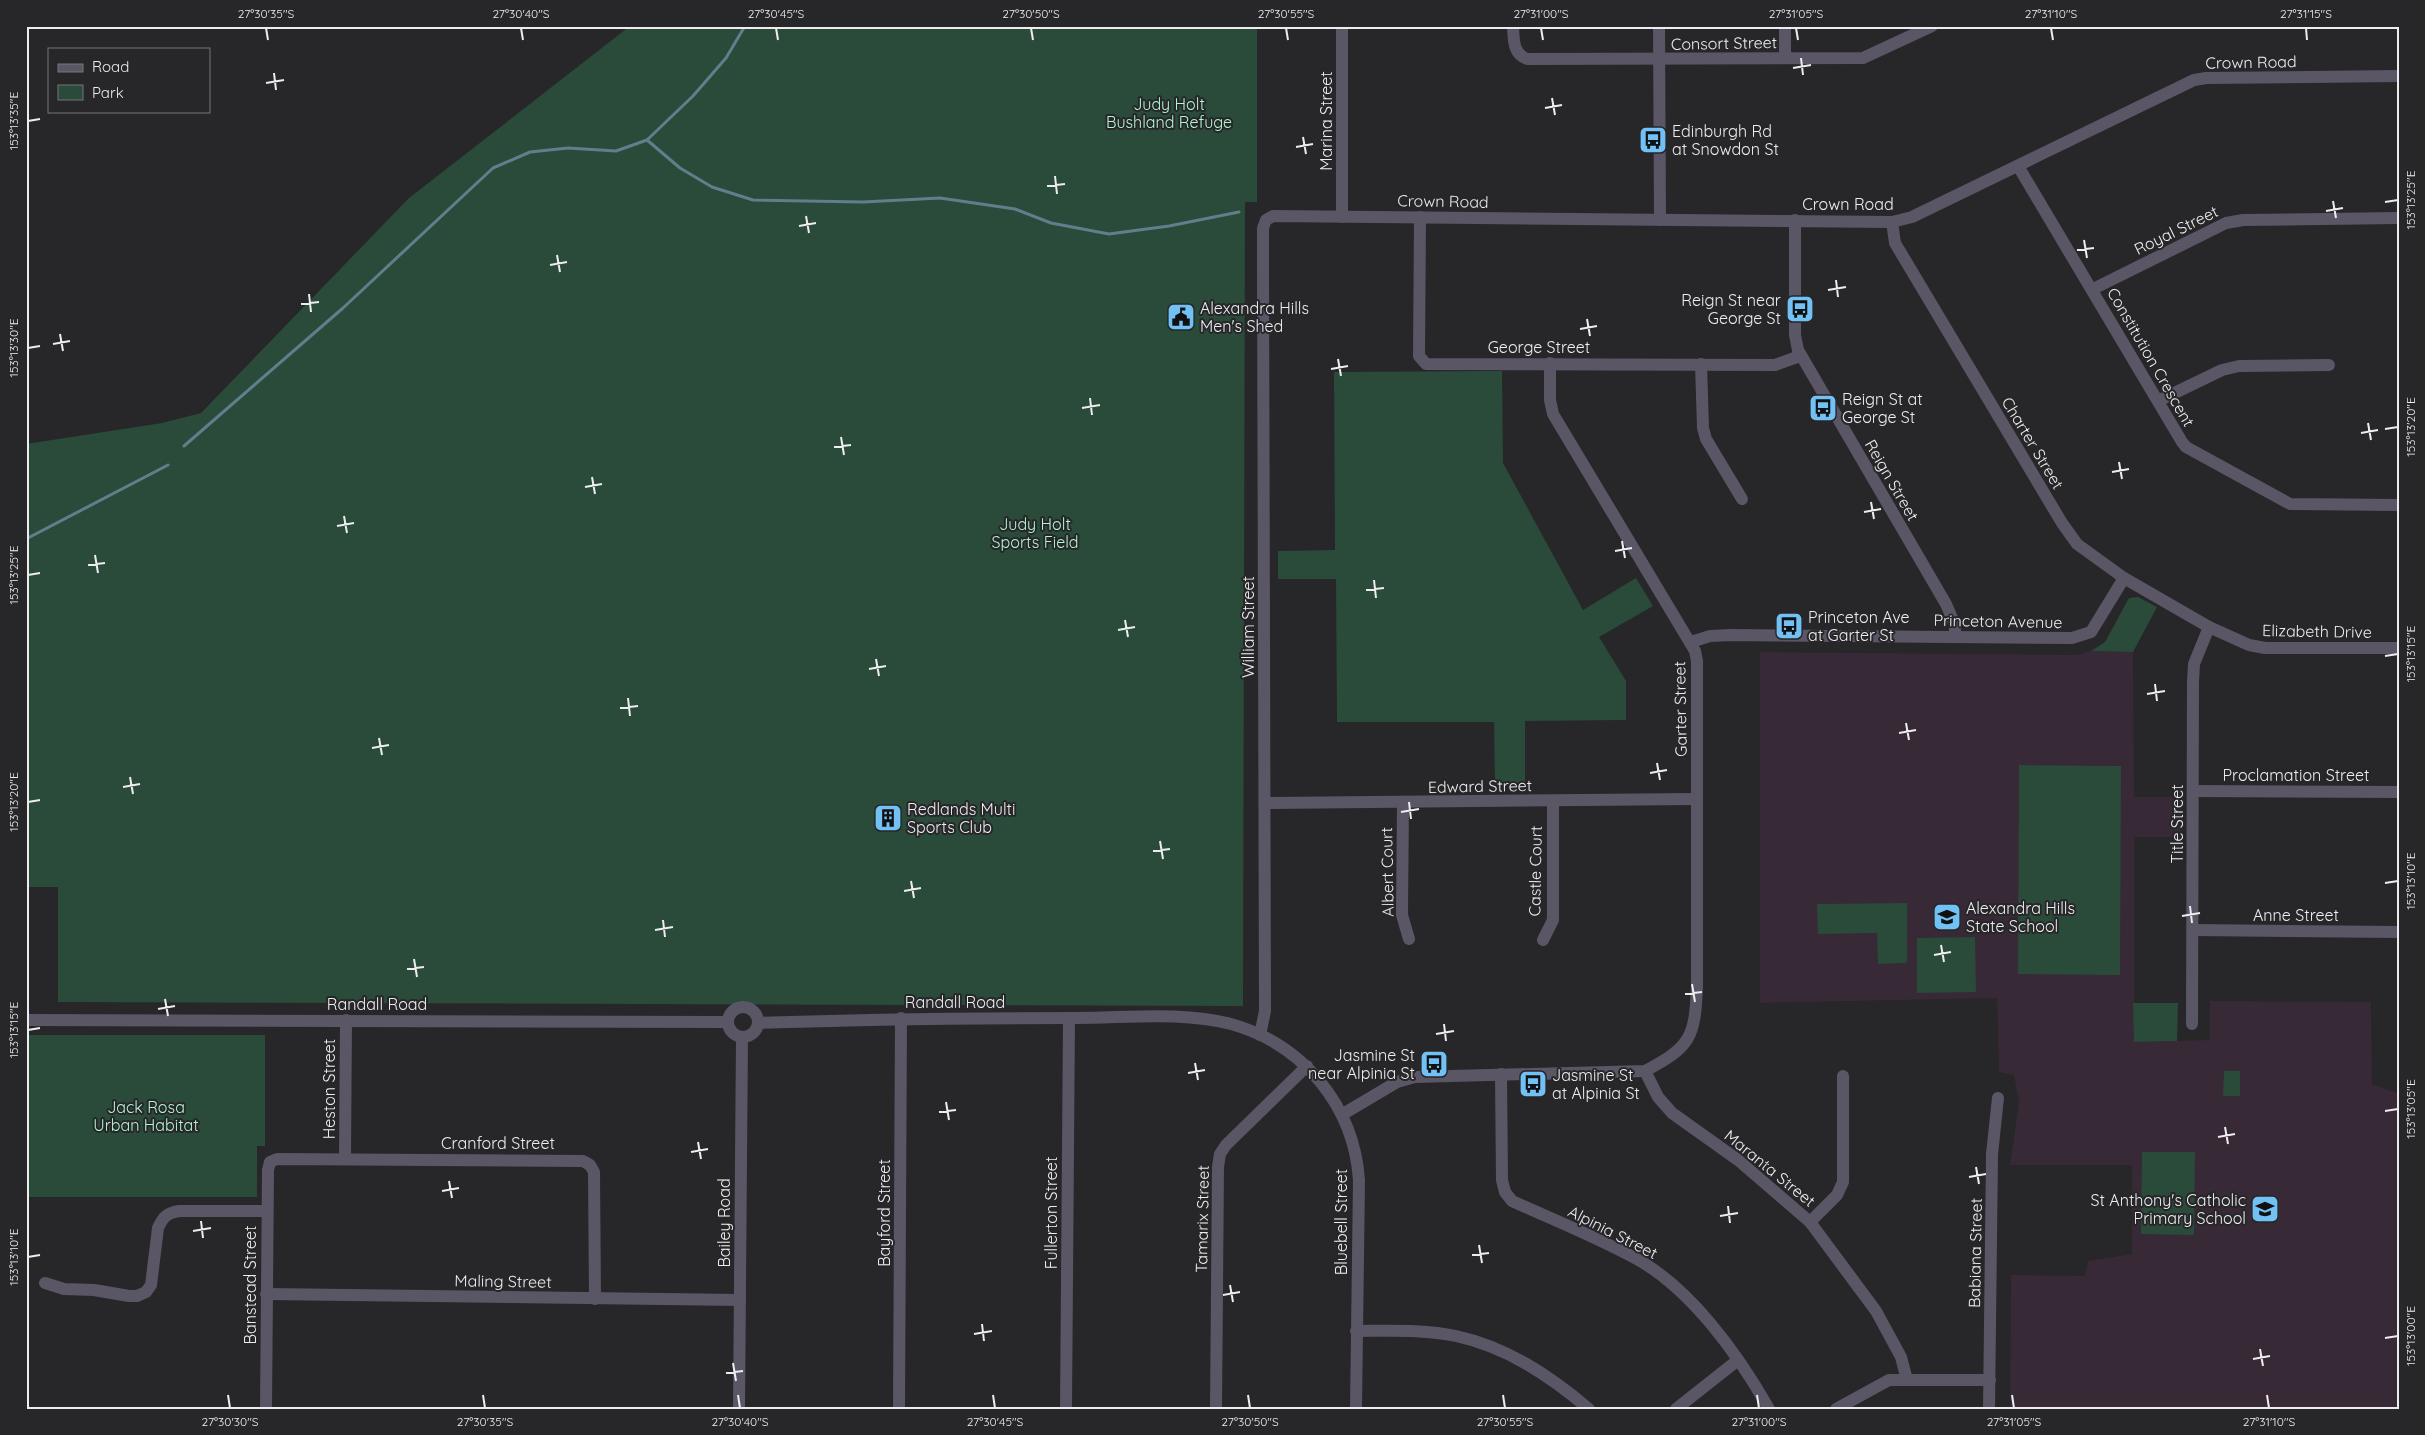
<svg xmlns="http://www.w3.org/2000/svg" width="2425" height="1435" font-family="Quicksand,sans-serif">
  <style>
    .education { fill: #372935 }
    .green { fill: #2a4a3a }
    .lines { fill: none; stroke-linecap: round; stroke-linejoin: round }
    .stream { stroke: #617e8c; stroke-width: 3 }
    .minor { stroke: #5a5666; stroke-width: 12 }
    .ticks { fill: none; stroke: #ededef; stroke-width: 2 }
    .labels { text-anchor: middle; stroke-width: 4; stroke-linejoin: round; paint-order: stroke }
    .street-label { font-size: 16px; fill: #ededef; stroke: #272629 }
    .park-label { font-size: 16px; fill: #b0f6d2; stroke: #272629 }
    .poi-label { font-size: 16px; fill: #ededef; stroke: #272629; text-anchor: start }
    .neatline { fill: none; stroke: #ededef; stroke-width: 2 }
    .ticks-label { font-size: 12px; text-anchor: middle; fill: #ededef }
  </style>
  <rect width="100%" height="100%" fill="#272629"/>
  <!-- education -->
  <path class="education" d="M2091,651L2133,652L2134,797H2181V837H2134V1042L2210,1040V1001L2371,1002L2372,1084L2399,1094V1409H2010L2011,1275L2085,1276L2088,1261L2132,1254V1165H2010L2019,1103L2014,1075L1999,1072L1997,998L1760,1003V652L2077,655Z"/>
  <!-- green -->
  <g class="green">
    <path d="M630,26H1257V202H1245L1243,1006L58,1002V887H26V444L162,423L201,413L409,198Z"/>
    <path d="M1502,371L1503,463L1583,610L1636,578L1653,606L1599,637L1626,681V720L1525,721V785H1495L1494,722H1337L1336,579H1278V551L1335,550L1334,372Z"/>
    <path d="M2138,597L2157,607L2133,652L2091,651L2105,642L2129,598Z"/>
    <path d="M2019,765L2121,766L2120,975L2018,974Z"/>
    <path d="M1907,903V961L1905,963L1878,964L1877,933L1818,934L1817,904Z"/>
    <path d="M1975,937L1976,992L1917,993V938Z"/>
    <path d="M2133,1003H2178L2177,1041L2134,1042Z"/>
    <path d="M26,1035H265V1146H257V1197H26Z"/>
    <path d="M2224,1071H2240V1096H2223Z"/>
    <path d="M2142,1152H2195L2194,1235L2141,1234Z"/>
  </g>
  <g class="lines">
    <!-- stream -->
    <g class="stream">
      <path d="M647,140L680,168L712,187L753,200L863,202L940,198L1015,209L1051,223L1109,234L1169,226L1239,212"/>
      <path d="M184,446L343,308L493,168L530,152L568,148L616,151L647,140L693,96L726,58L745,26"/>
      <path d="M26,539L168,465"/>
    </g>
    <!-- minor -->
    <g class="minor">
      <path d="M1513,26C1514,39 1512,53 1527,59L1863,58L1932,26"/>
      <path d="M1659,26L1660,220"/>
      <path d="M1785,26V58"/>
      <path d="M2018,166L2182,442L2186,447L2290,504L2399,505"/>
      <path d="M1342,217V26"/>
      <path d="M1420,217L1419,356L1426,364L1775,365L1800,356"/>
      <path d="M1795,220V335L1798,350L1946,604L1955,625V637"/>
      <path d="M1892,222L1895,243L2062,523L2077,544L2124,578L2209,627L2249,645L2265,648H2399"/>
      <path d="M2093,289L2226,223L2243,220L2399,218"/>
      <path d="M1701,364L1703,428L1706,439L1742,499"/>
      <path d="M2158,401L2222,370L2239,366L2329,365"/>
      <path d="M1691,642L1710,636L1731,635L2072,638L2091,632L2124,578"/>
      <path d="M2193,791L2399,792"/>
      <path d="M1265,803L1696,799"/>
      <path d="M1403,803L1402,915L1409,939"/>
      <path d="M2193,930L2399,932"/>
      <path d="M1543,940L1553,920V801"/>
      <circle cx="743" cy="1022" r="15"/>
      <path d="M26,1020L727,1022"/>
      <path d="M758,1023C864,1019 970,1018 1076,1018C1126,1018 1182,1011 1231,1024C1303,1044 1354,1106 1359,1180L1356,1409"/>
      <path d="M2192,1024L2193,681L2194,664L2209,627"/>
      <path d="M1260,1035L1265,1011L1263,265V228L1266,220L1273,216L1892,222L1912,217L2194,80L2206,78L2399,76"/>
      <path d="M1645,1071L1658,1097L1672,1113L1738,1160L1810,1222L1876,1311L1901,1357L1907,1380"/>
      <path d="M1501,1074L1502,1180L1505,1192L1512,1201C1552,1219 1594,1236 1633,1257C1689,1286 1738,1354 1769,1409"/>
      <path d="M1343,1114L1397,1082L1415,1077L1645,1071C1691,1047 1695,1037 1697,986V661L1695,651L1553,414L1550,400V363"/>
      <path d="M345,1158L346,1020"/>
      <path d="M1810,1222L1837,1195L1843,1182V1076"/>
      <path d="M45,1283L64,1289L94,1290L129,1296H137L146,1292L151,1285L158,1228C163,1217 167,1213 179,1211H267"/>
      <path d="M266,1294L740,1300"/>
      <path d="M1356,1331C1389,1331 1424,1329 1456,1336C1507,1347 1550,1376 1589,1409"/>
      <path d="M266,1409L268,1170L270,1162L277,1159L583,1161L590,1165L594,1172L595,1299"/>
      <path d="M739,1409L742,1037"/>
      <path d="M899,1409L901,1018"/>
      <path d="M1066,1409L1069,1018"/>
      <path d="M1216,1409L1218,1167L1220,1154L1226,1145L1307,1066"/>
      <path d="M1676,1409L1738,1360"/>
      <path d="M1836,1409L1889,1380H1990"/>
      <path d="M1989,1409L1992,1154L1998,1098"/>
    </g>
  </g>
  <!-- ticks -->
  <path class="ticks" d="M266,28L268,40M521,28L523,40M776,28L778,40M1031,28L1033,40M1286,28L1288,40M1541,28L1543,40M1796,28L1798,40M2051,28L2053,40M2306,28L2307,40M1801,58L1803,75M1793,68L1811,65M274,73L276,90M266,83L284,80M1552,98L1555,115M1545,108L1562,105M28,121L40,119M1303,137L1306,154M1296,147L1313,144M1055,176L1057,194M1047,186L1065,184M2333,201L2336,218M2385,202L2398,200M2326,211L2343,208M806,216L809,233M799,226L816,223M2084,240L2087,258M2077,250L2094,248M557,255L560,272M550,265L567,262M1836,280L1838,297M1828,290L1846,287M309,294L311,312M301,304L319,302M1587,319L1590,336M1580,329L1597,326M60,334L63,351M53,344L70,341M28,348L40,346M1338,359L1341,376M1331,369L1348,366M1090,398L1092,415M1082,408L1100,405M2368,423L2371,440M2385,429L2398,427M2361,433L2378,430M841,437L844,455M834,447L851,445M2119,462L2122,479M2112,472L2129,469M592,477L595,494M585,487L602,484M1871,502L1874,519M1864,512L1881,509M344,516L347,533M337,526L354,523M1622,541L1625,558M1615,551L1632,548M95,555L98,573M88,565L105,563M28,575L40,573M1374,580L1376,598M1366,590L1384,588M1125,620L1128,637M1118,630L1135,627M2385,656L2398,654M876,659L879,676M869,669L886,666M2155,684L2157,701M2147,694L2165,691M628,698L630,716M620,708L638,706M1906,723L1909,740M1899,733L1916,730M379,738L382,755M372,748L389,745M1657,763L1660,780M1650,773L1667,770M130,777L133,794M123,787L140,784M28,802L40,800M1409,802L1411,819M1401,812L1419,809M1160,841L1163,859M1153,851L1170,849M911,881L914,898M2385,883L2398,881M904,891L921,888M2190,906L2192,923M2182,916L2200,913M663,920L665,937M655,930L673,927M1941,945L1944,962M1934,955L1951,952M414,959L417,977M407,969L424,967M1692,984L1695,1002M1685,994L1702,992M165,999L168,1016M158,1009L175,1006M1444,1024L1446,1041M28,1030L40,1028M1436,1034L1454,1031M1195,1063L1198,1080M1188,1073L1205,1070M946,1102L949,1120M2385,1111L2398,1109M939,1112L956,1110M2225,1127L2228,1144M2218,1137L2235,1134M698,1142L701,1159M691,1152L708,1149M1976,1167L1979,1184M1969,1177L1986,1174M449,1181L452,1198M442,1191L459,1188M1728,1206L1730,1223M1720,1216L1738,1213M201,1221L203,1238M193,1231L211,1228M1479,1245L1482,1263M1472,1255L1489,1253M28,1257L40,1255M1230,1285L1233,1302M1223,1295L1240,1292M982,1324L984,1341M974,1334L992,1331M2385,1338L2398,1336M2260,1349L2263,1366M2253,1359L2270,1356M733,1363L736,1381M726,1373L743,1371M228,1395L230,1408M483,1395L485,1408M738,1395L740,1408M993,1395L995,1408M1248,1395L1250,1408M1503,1395L1505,1408M1757,1395L1759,1408M2012,1395L2014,1408M2267,1395L2269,1408"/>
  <!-- icons -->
  <defs>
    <symbol id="bus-square" viewBox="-11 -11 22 22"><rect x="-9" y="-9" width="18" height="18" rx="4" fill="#72c1f5" stroke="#272629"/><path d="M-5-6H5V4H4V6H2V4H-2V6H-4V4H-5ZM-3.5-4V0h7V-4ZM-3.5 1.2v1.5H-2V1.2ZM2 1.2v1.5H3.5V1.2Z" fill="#111"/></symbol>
    <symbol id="civic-square" viewBox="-11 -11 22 22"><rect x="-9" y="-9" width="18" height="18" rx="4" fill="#72c1f5" stroke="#272629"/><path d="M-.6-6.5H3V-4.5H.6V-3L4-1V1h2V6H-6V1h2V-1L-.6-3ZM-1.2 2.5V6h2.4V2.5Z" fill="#111"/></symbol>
    <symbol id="building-square" viewBox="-11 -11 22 22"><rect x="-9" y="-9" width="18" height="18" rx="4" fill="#72c1f5" stroke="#272629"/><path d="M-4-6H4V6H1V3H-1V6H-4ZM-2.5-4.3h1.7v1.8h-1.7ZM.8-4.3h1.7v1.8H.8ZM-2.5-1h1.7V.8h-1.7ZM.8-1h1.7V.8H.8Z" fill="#111"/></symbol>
    <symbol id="school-square" viewBox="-11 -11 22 22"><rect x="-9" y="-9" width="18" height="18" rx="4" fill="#72c1f5" stroke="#272629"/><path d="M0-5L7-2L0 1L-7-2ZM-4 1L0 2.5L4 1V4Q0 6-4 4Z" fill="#111"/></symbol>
  </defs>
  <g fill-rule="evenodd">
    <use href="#bus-square" x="1637" y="124" width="32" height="32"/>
    <use href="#bus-square" x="1784" y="293" width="32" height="32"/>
    <use href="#civic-square" x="1165" y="301" width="32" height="32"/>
    <use href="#bus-square" x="1807" y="392" width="32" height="32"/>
    <use href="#bus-square" x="1773" y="610" width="32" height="32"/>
    <use href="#building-square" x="872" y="802" width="32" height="32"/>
    <use href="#school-square" x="1931" y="901" width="32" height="32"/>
    <use href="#bus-square" x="1418" y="1048" width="32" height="32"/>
    <use href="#bus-square" x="1517" y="1068" width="32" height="32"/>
    <use href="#school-square" x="2249" y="1193" width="32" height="32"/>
  </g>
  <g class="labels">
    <!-- street labels -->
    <g class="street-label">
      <text transform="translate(1724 43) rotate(-1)" y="6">Consort Street</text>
      <text transform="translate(2251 62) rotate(-1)" y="6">Crown Road</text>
      <text transform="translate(1326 121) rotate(-90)" y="6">Marina Street</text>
      <text transform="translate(1443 201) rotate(1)" y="6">Crown Road</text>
      <text x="1848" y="210">Crown Road</text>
      <text transform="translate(2176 230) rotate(-26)" y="6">Royal Street</text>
      <text x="1539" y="353">George Street</text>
      <text transform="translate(2151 357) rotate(60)" y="6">Constitution Crescent</text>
      <text transform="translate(2033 443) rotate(59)" y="6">Charter Street</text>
      <text transform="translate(1892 480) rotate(60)" y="6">Reign Street</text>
      <text transform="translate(1998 621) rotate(1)" y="6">Princeton Avenue</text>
      <text transform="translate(1248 627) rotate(-90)" y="6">William Street</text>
      <text transform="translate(2317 631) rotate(1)" y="6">Elizabeth Drive</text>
      <text transform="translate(1680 709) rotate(-91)" y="6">Garter Street</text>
      <text x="2296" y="781">Proclamation Street</text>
      <text transform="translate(1480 786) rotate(-1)" y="6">Edward Street</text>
      <text transform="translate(2177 824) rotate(-90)" y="6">Title Street</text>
      <text transform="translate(1535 871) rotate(-89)" y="6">Castle Court</text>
      <text transform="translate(1387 872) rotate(-91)" y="6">Albert Court</text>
      <text x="2296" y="921">Anne Street</text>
      <text x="955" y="1008">Randall Road</text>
      <text x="377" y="1010">Randall Road</text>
      <text transform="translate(329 1089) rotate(-90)" y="6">Heston Street</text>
      <text x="498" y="1149">Cranford Street</text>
      <text transform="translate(1770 1168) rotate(39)" y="6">Maranta Street</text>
      <text transform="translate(884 1213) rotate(-90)" y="6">Bayford Street</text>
      <text transform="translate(1051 1213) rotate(-90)" y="6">Fullerton Street</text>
      <text transform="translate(1202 1219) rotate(-89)" y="6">Tamarix Street</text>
      <text transform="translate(1341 1222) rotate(-90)" y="6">Bluebell Street</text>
      <text transform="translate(724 1223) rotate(-90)" y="6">Bailey Road</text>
      <text transform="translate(1613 1232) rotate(27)" y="6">Alpinia Street</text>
      <text transform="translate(1975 1253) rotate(-89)" y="6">Babiana Street</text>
      <text transform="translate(503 1281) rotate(1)" y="6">Maling Street</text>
      <text transform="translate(250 1285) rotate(-90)" y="6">Banstead Street</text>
    </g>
    <!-- park labels -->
    <g class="park-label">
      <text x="1169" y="110">Judy Holt<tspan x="1169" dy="18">Bushland Refuge</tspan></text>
      <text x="1035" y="530">Judy Holt<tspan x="1035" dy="18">Sports Field</tspan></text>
      <text x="146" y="1113">Jack Rosa<tspan x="146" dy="18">Urban Habitat</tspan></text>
    </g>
    <!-- poi labels -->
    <g class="poi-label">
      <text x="1672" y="137">Edinburgh Rd<tspan x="1672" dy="18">at Snowdon St</tspan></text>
      <text x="1781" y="306" text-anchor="end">Reign St near<tspan x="1781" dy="18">George St</tspan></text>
      <text x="1200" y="314">Alexandra Hills<tspan x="1200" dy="18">Men's Shed</tspan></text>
      <text x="1842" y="405">Reign St at<tspan x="1842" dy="18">George St</tspan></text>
      <text x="1808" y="623">Princeton Ave<tspan x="1808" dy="18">at Garter St</tspan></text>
      <text x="907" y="815">Redlands Multi<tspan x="907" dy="18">Sports Club</tspan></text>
      <text x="1966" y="914">Alexandra Hills<tspan x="1966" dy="18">State School</tspan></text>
      <text x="1415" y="1061" text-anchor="end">Jasmine St<tspan x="1415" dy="18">near Alpinia St</tspan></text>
      <text x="1552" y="1081">Jasmine St<tspan x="1552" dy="18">at Alpinia St</tspan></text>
      <text x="2246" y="1206" text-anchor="end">St Anthony's Catholic<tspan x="2246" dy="18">Primary School</tspan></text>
    </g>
  </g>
  <!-- border -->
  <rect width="2425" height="1435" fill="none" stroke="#272629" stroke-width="55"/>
  <!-- legend -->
  <rect x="48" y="48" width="162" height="65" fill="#272629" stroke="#767678"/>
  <rect x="58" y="64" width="25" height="8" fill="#5a5666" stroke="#767678"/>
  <text x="92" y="72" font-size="15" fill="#ededef">Road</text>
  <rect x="58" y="85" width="25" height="15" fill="#2a4a3a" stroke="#767678"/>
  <text x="92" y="98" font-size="15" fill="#ededef">Park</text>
  <rect x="28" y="28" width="2370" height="1380" class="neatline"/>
  <g class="ticks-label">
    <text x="266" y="18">27°30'35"S</text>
    <text x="521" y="18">27°30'40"S</text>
    <text x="776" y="18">27°30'45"S</text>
    <text x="1031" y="18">27°30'50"S</text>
    <text x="1286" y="18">27°30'55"S</text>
    <text x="1541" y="18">27°31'00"S</text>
    <text x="1796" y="18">27°31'05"S</text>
    <text x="2051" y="18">27°31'10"S</text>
    <text x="2306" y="18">27°31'15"S</text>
    <text transform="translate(14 121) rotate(-90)" y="4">153°13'35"E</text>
    <text transform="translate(2411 200) rotate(-90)" y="4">153°13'25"E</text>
    <text transform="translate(14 348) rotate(-90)" y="4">153°13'30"E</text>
    <text transform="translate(2411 427) rotate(-90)" y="4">153°13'20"E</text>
    <text transform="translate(14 575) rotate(-90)" y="4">153°13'25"E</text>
    <text transform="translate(2411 654) rotate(-90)" y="4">153°13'15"E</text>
    <text transform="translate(14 802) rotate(-90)" y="4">153°13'20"E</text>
    <text transform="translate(2411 881) rotate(-90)" y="4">153°13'10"E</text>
    <text transform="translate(14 1030) rotate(-90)" y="4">153°13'15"E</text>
    <text transform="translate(2411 1109) rotate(-90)" y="4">153°13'05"E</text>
    <text transform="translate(14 1257) rotate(-90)" y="4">153°13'10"E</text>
    <text transform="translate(2411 1336) rotate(-90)" y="4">153°13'00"E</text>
    <text x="230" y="1426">27°30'30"S</text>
    <text x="485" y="1426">27°30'35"S</text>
    <text x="740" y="1426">27°30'40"S</text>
    <text x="995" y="1426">27°30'45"S</text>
    <text x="1250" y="1426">27°30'50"S</text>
    <text x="1505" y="1426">27°30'55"S</text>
    <text x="1759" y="1426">27°31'00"S</text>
    <text x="2014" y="1426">27°31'05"S</text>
    <text x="2269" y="1426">27°31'10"S</text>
  </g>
</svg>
